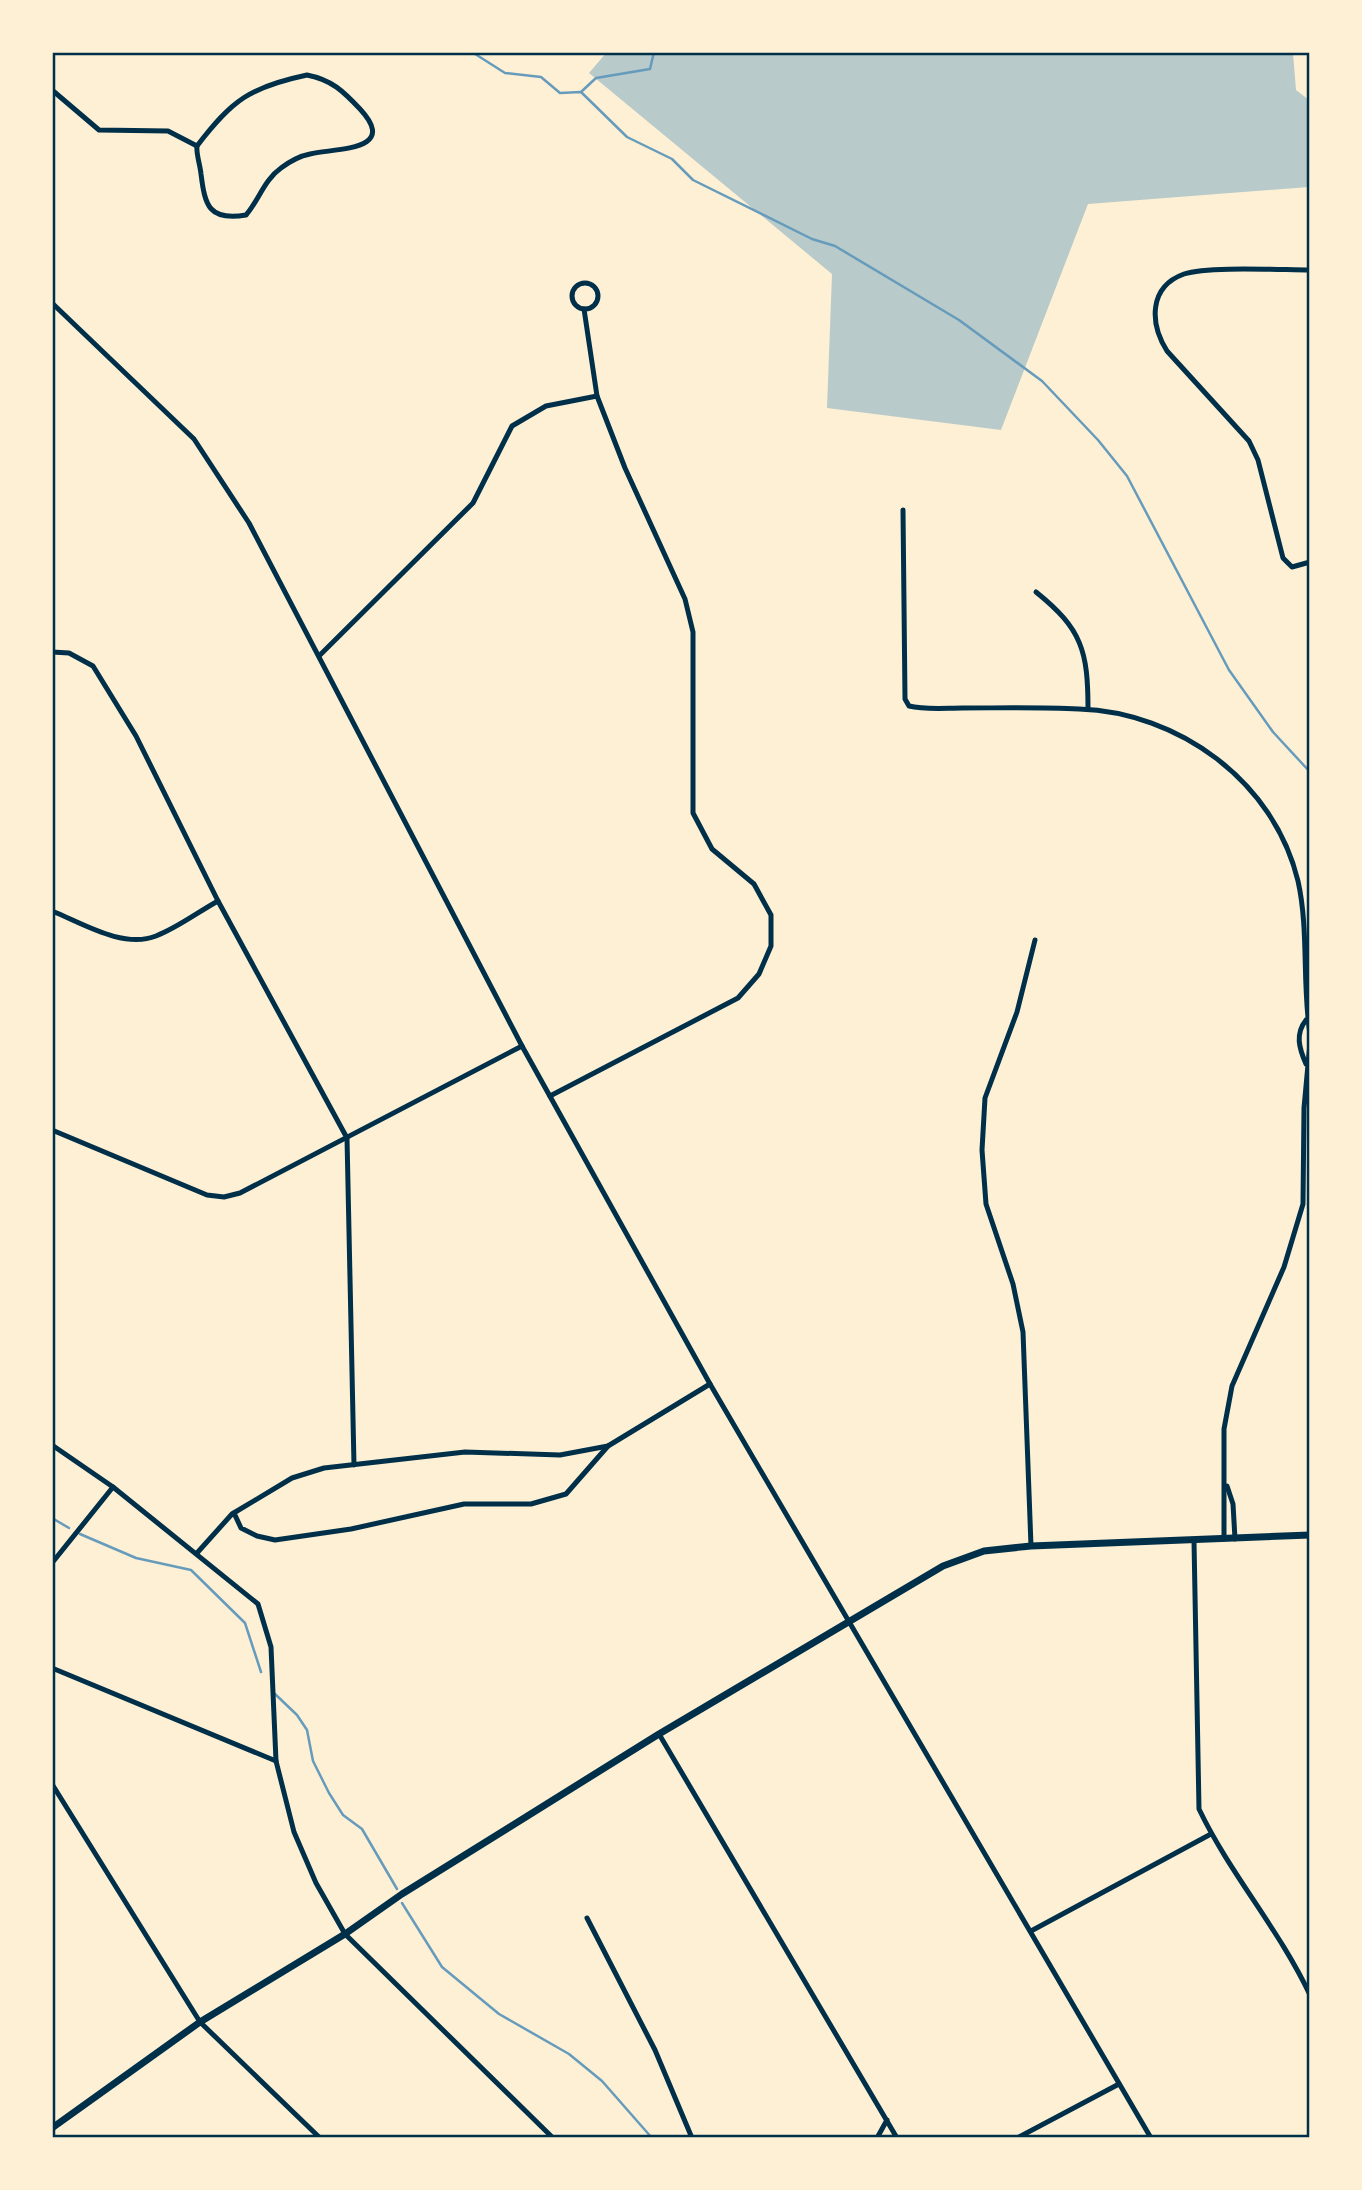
<svg xmlns="http://www.w3.org/2000/svg" width="1362" height="2190" font-family="Manrope,sans-serif">
  <style>
    .green { fill: #b9caca }
    .lines { fill: none; stroke-linecap: round; stroke-linejoin: round }
    .stream { stroke: #669bbc; stroke-width: 2.5 }
    .minor { stroke: #003049; stroke-width: 5 }
    .tertiary { stroke: #003049; stroke-width: 7 }
    .neatline { fill: none; stroke: #003049; stroke-width: 2.5 }
  </style>
  <rect width="100%" height="100%" fill="#fdf0d5"/>
  <!-- green -->
  <path class="green" d="M607,52L1293,53L1296,90L1309,100V187L1088,204L1001,430L827,408L832,274L589,73Z"/>
  <g class="lines">
    <!-- stream -->
    <g class="stream">
      <path d="M472,52L505,73L541,77L560,93L581,92L627,137L672,159L693,180L812,239L835,246L959,320L1042,381L1098,440L1127,476L1229,670L1273,732L1310,772"/>
      <path d="M581,92L596,78L650,69L654,52"/>
      <path d="M52,1518L69,1528"/>
      <path d="M80,1534L136,1558L191,1570L245,1623L261,1672"/>
      <path d="M275,1694L297,1715L307,1730L313,1761L329,1793L343,1815L362,1829L397,1889"/>
      <path d="M402,1903L442,1967L499,2014L569,2054L602,2081L652,2138"/>
    </g>
    <!-- minor -->
    <g class="minor">
      <path d="M307,75C332,80 343,91 360,109C400,152 334,148 310,154C300,156 289,162 281,168C264,180 259,200 246,215C209,221 205,206 201,174C200,164 196,154 197,146C232,100 250,87 307,75Z"/>
      <path d="M52,90L99,130L168,131L197,146"/>
      <path d="M1310,270C1281,270 1208,266 1184,274C1148,287 1150,324 1167,351L1249,441L1258,460L1283,558L1292,567L1310,562"/>
      <circle cx="585" cy="296" r="13"/>
      <path d="M52,303L194,439L249,523L522,1046L710,1384L1151,2138"/>
      <path d="M903,510L905,699L909,706C925,710 945,708 962,708C1001,708 1040,707 1079,709C1178,712 1274,781 1298,881C1309,930 1302,984 1310,1034"/>
      <path d="M1036,592C1082,629 1088,651 1088,709"/>
      <path d="M52,652L69,653L93,666L136,736L218,901L347,1138L354,1465"/>
      <path d="M319,656L473,503L512,426L546,406L597,396"/>
      <path d="M52,911C82,923 123,949 156,936C177,928 198,912 218,901"/>
      <path d="M1306,1064C1299,1048 1295,1034 1306,1020"/>
      <path d="M550,1096L738,998L759,974L771,946V915L754,884L712,849L693,813V632L685,599L625,468L597,396L584,309"/>
      <path d="M52,1130L207,1195L224,1197L240,1193L522,1046"/>
      <path d="M52,1445L113,1487L258,1604L271,1647L276,1761L294,1832L316,1883L345,1934L553,2138"/>
      <path d="M1227,1486L1233,1504L1235,1539"/>
      <path d="M234,1513L241,1528L257,1536L275,1540L351,1529L464,1504H531L566,1494L608,1446"/>
      <path d="M1224,1539V1429L1232,1386L1284,1267L1303,1204L1304,1108L1310,1043"/>
      <path d="M1194,1541L1199,1809C1230,1874 1279,1929 1310,1995"/>
      <path d="M1031,1546L1023,1332L1013,1284L986,1204L982,1150L985,1098L1017,1012L1035,940"/>
      <path d="M197,1553L232,1514L292,1478L324,1468L465,1452L560,1455L608,1446L710,1384"/>
      <path d="M52,1563L113,1487"/>
      <path d="M52,1668L276,1761"/>
      <path d="M659,1734L897,2138"/>
      <path d="M52,1784L200,2022L320,2138"/>
      <path d="M587,1918L655,2050L692,2138"/>
      <path d="M1031,1931L1211,1834"/>
      <path d="M52,2137L53,2138"/>
      <path d="M877,2138L887,2120"/>
      <path d="M1017,2138L1119,2084"/>
    </g>
    <!-- tertiary -->
    <path class="tertiary" d="M52,2128L200,2022L345,1934L402,1894L659,1734L943,1566L984,1551L1031,1546L1310,1535"/>
  </g>
  <!-- border -->
  <rect width="1362" height="2190" fill="none" stroke="#fdf0d5" stroke-width="108"/>
  <rect x="54" y="54" width="1254" height="2082" class="neatline"/>
</svg>
